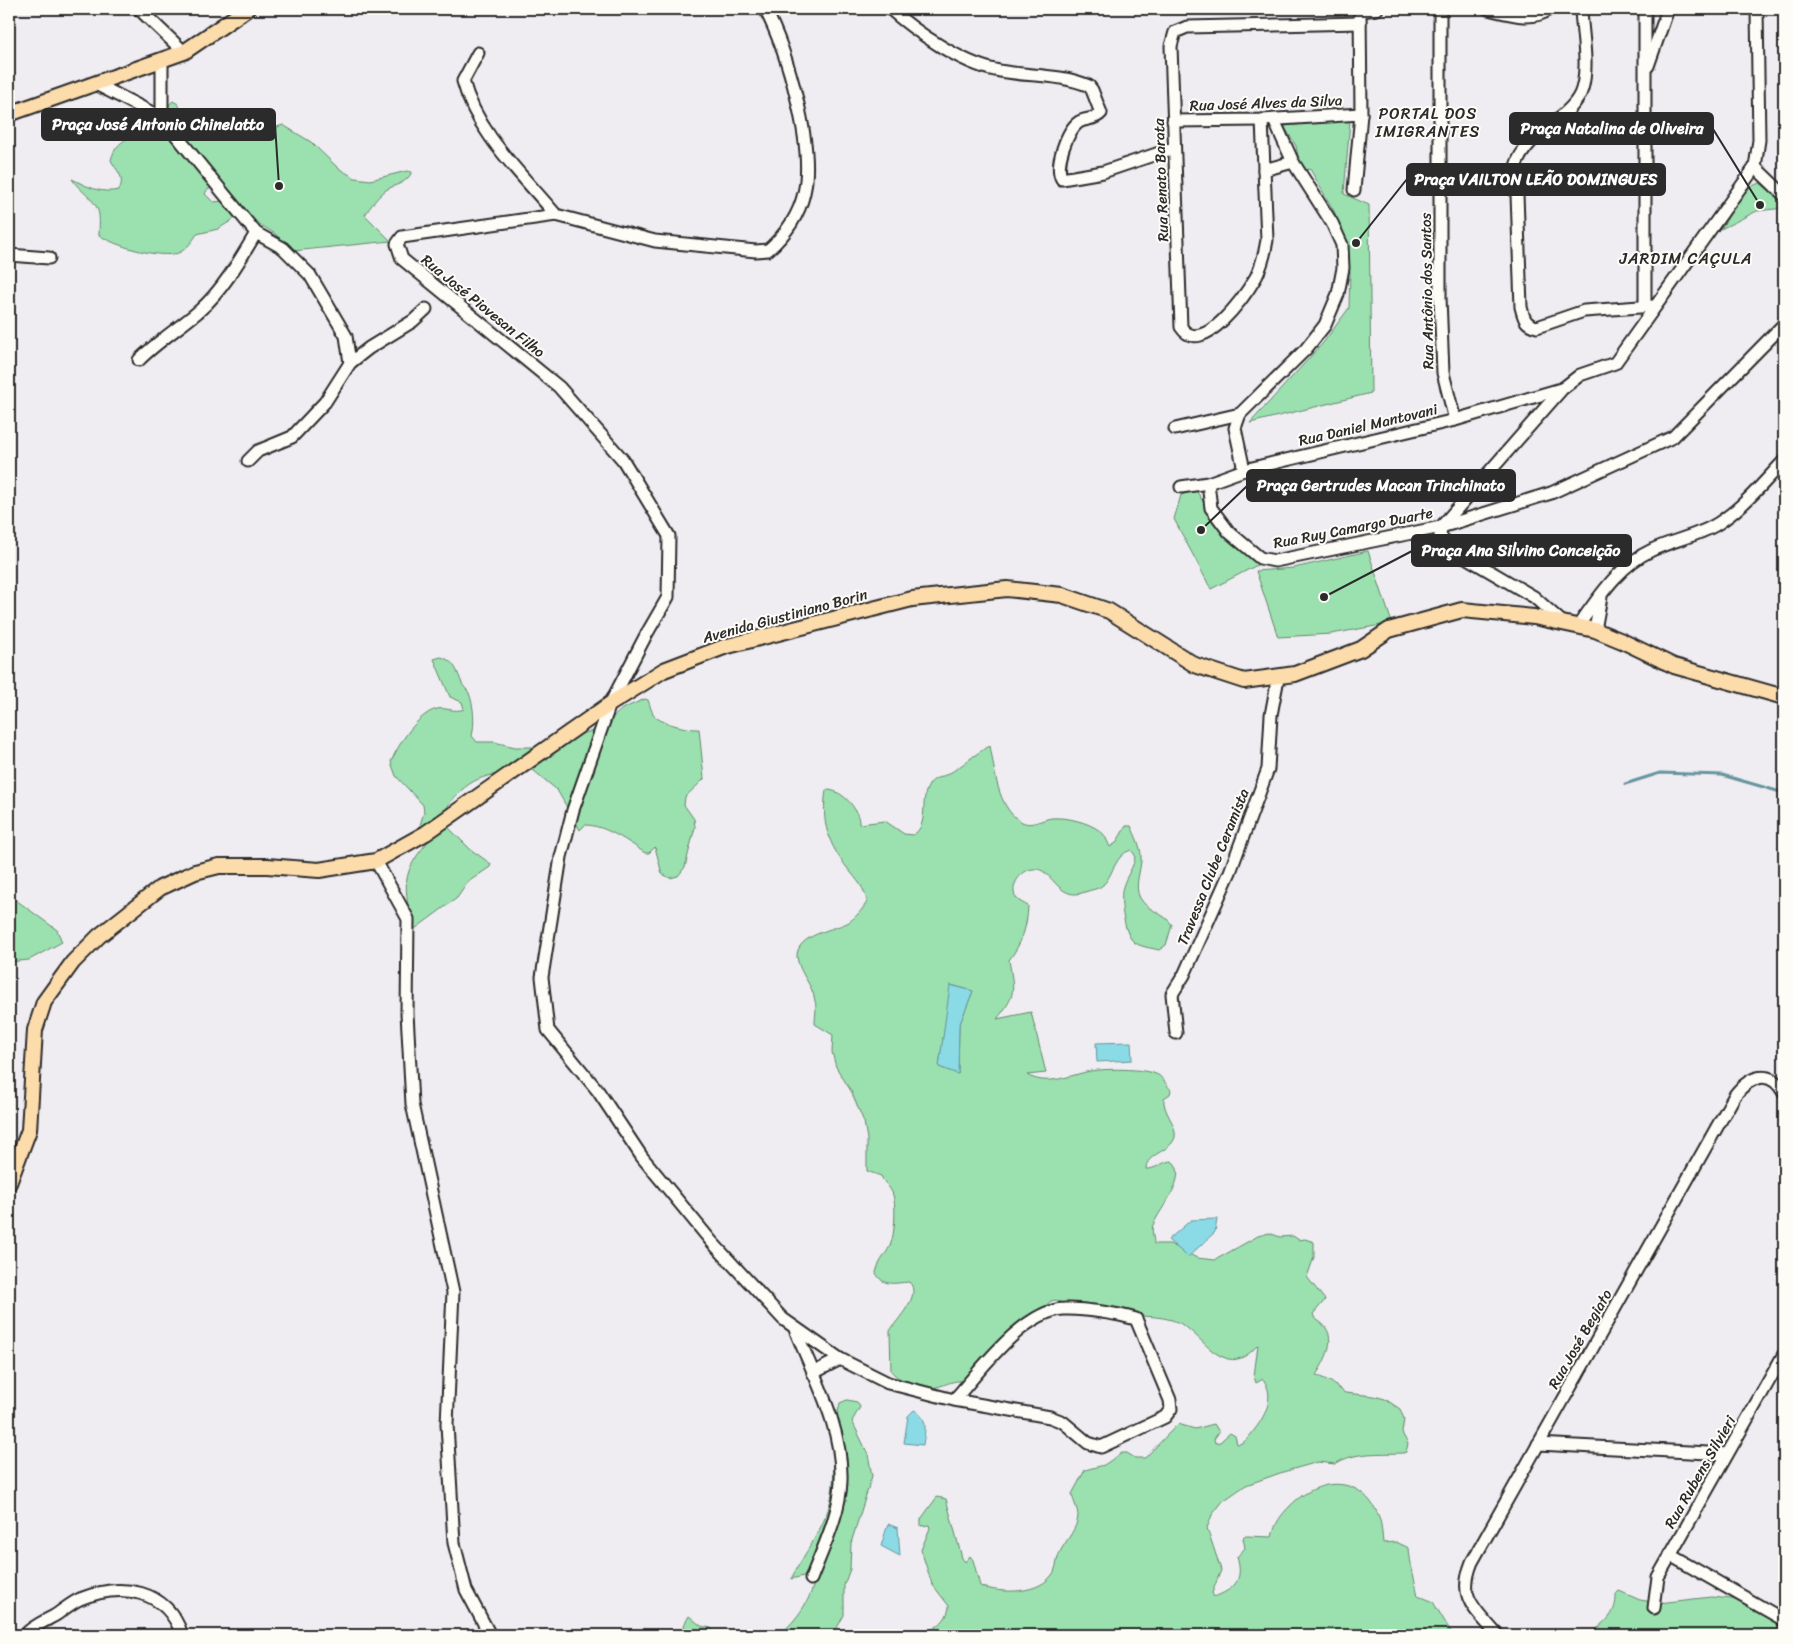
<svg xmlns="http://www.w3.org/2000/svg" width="1793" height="1644" font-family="Sriracha,sans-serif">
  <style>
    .green { fill: #9be1af; stroke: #63866d; fill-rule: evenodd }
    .water { fill: #8bdbe6; stroke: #65959b }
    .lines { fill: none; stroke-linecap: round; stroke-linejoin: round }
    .stream { stroke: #65959b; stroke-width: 3 }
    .minor-casing { stroke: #2b2b2b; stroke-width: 15 }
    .major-casing { stroke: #2b2b2b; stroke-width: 18 }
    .minor { stroke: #fdfcf7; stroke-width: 11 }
    .major { stroke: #fddcac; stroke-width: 14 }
    .labels { text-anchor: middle; stroke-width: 4; stroke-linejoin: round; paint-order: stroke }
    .street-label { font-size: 15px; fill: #2b2b2b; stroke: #fdfcf7 }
    .neighbourhood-label { font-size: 16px; letter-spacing: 1px; fill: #2b2b2b; stroke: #fdfcf7 }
    .leader { fill: none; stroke: #2b2b2b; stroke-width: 2 }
    .callout-dot { fill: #2b2b2b; stroke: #fdfcf7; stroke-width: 2 }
    .callout { fill: #2b2b2b; stroke: #2b2b2b; stroke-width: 2 }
    .callout-label { font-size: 16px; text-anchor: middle; font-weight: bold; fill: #fff }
  </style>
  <rect width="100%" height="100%" fill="#efecf2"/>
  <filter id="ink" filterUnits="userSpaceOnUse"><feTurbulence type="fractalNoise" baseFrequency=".02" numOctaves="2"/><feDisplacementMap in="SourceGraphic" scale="10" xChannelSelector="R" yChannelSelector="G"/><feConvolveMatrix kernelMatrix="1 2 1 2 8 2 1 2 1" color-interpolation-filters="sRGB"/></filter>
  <g filter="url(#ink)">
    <!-- green -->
    <g class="green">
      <path d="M173,101L178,104L196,138L220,134L254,110L276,131L277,127L283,125L311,142L338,168L355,178L370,180L407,171L412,172C406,184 396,184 386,190C378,196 370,207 365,215L391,241L293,251L274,233L253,220L225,187L220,185L207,190L205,194L213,202L226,201L236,211L234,219L218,229L197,234C192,242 184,253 174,254C154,257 115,246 99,235C99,227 101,214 96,206C90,196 78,189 72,179C88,187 101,194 119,190C126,176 116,171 111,160C118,133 140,138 159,124C167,118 165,106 173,101Z"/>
      <path d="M1350,120L1344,194L1369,205L1371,393L1250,423L1323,343L1349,308L1350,272L1335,213L1310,169L1301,171L1296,146L1284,126Z"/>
      <path d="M1760,183L1784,202V208L1757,211L1721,229C1730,215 1742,187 1760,183Z"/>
      <path d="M1196,490L1211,515L1261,563L1211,589L1174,519L1181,495Z"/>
      <path d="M1368,551L1392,623L1331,634L1278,637L1256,571L1294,568Z"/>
      <path d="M441,657C456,661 457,673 462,683C463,687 467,689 469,693C474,707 475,722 472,736L477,742H494L515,747H544L563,737L599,730L622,709L645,699L648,700C650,705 651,711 654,715C658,723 691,730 699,729L704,779L685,797L684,805L694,819L695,827L685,867L678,876L670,878L662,874L655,847L649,853H645C629,842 605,825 585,825L580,830L557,790L533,770C493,775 471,771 446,809V825L470,849L491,864L490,867L468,882L457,898L412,931C405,883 398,875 433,836L417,835L424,812L423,805L396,776L391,762C398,745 417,714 437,709C446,707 454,713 464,709L462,702L450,697L434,659Z"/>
      <path d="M990,746C995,770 997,809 1022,822C1032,827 1042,819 1052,818C1067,817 1088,822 1100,831C1105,834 1107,841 1110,847L1116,843L1126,826H1131C1135,835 1141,847 1141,856C1142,869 1133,886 1140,898C1147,911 1165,913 1172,925L1166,945L1159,950C1152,948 1140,947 1134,942C1124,935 1119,898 1123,887C1126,875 1135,867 1135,855L1131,850C1115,854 1113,876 1103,885C1099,889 1090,890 1085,892C1057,903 1052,866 1033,869C1020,870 1007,889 1018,900C1020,902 1025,904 1028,906C1027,927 1022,943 1009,960C1014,991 1017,994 997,1019L1031,1012L1046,1073L1027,1075C1046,1086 1065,1077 1086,1072C1100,1068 1146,1068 1158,1075C1163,1078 1167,1086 1171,1090L1170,1094L1164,1098C1162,1112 1177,1123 1175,1137C1171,1152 1146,1153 1146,1169C1155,1170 1163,1161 1172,1161C1190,1176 1160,1208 1153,1225C1151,1230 1154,1238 1154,1244H1170L1197,1258L1215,1260L1258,1236L1269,1233L1280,1237L1293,1236L1299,1240L1305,1239L1314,1242V1257L1307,1277L1325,1300L1313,1314L1315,1319C1340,1331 1328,1357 1316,1375L1331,1382L1345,1393L1374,1396L1385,1399L1400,1409L1404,1419L1402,1433L1408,1444L1406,1452L1403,1453C1380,1454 1355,1451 1335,1464L1318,1462L1283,1472L1246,1485L1223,1501L1212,1515L1207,1528L1221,1570L1212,1593L1214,1597C1235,1589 1244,1580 1237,1557L1245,1548L1243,1538L1246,1536L1272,1537C1275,1523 1281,1515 1291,1505C1319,1477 1362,1474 1379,1517C1382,1525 1382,1535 1383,1543L1396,1542L1409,1548C1410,1565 1415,1580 1418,1596L1433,1602L1453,1635H921C935,1629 948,1621 949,1606L932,1584L921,1550L930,1528L929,1525L921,1526V1519L937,1497L946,1499L962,1558L965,1562L970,1556L973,1560L980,1586C1001,1594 1041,1595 1054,1572C1057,1565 1057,1556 1061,1550C1067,1539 1077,1529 1078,1516C1078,1509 1073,1501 1072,1494L1085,1470L1104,1465L1122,1453H1127L1135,1458H1145L1178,1424L1195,1429L1214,1424L1219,1432L1214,1439L1215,1443L1220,1442L1230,1433L1235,1436L1237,1444C1244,1444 1248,1438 1252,1433C1265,1417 1276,1397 1263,1379L1256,1383L1254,1376L1258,1345C1250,1353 1241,1362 1228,1359C1206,1353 1194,1326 1172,1320C1151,1314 1128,1317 1106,1316C1090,1314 1071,1306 1055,1300L1051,1301L964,1381C953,1380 948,1384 937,1387C922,1390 901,1383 891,1371L890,1331C896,1320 923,1295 909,1282C894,1283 883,1287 876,1273C878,1262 885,1256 890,1246C895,1235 897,1203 892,1192C889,1186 884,1183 881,1176L867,1171V1139L864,1122L851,1091L836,1067L832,1052L833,1035L815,1024C815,1016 817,1008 815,1001C813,985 799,973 797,957C796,934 835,930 849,922C857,916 862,910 867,902C865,888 857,880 848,869C828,844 821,823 826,790C842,789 860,810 859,824L885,821L904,834L913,835C930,825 919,800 929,785C933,778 941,777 948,774C963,766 975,753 990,746ZM951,985L973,991L959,1026L958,1074L939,1067Z"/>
      <path d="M9,895L57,930L62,942L29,960L9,962Z"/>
      <path d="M847,1400L857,1402L860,1407L852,1421L868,1454L872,1476L851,1543L850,1569L844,1585V1615L833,1635H779C797,1620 813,1598 816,1573L791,1579C804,1553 825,1528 831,1499C837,1467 831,1435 840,1403Z"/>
      <path d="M1619,1591L1640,1600L1659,1603L1711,1597L1732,1599L1781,1617L1784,1620V1635H1588C1604,1624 1617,1615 1616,1594Z"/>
      <path d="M689,1616L701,1626L711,1628L715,1632V1635H687L684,1625Z"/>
    </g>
    <!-- water -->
    <g class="water">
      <path d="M950,985L973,991L959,1026L958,1074L939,1067Z"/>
      <path d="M1131,1042L1132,1060L1097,1062L1096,1043Z"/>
      <path d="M1217,1219L1215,1232L1188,1257L1168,1240L1191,1220Z"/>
      <path d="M914,1410C929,1419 925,1429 923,1445L904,1443L908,1416Z"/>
      <path d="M888,1524L898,1528L900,1556L881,1546Z"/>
    </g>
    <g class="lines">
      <!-- stream -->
      <path class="stream" d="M1625,784L1660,773L1722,775L1784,793"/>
      <defs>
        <g id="minor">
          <path d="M139,9L184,52"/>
          <path d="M765,9C787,51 815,146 804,193C799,215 785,235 768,250L756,251L655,241L556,215L402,237L397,244L402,259L559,387L623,460L669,536L668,597L646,635L610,704L573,810L561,857L542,977L548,1030L598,1091L642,1157L711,1241L783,1319L840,1359L888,1383L954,1400L1050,1417L1063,1422L1088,1443L1101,1447L1165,1417L1171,1409L1170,1400L1136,1319C1119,1314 1082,1308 1064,1309C1024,1310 979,1372 954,1400"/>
          <path d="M890,9C916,32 961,63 995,70C1025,77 1060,73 1089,86L1092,90L1101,113C1095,120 1086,118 1079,122C1067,130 1054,166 1062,179L1103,172L1174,148"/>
          <path d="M1440,9V297L1443,373L1455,420"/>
          <path d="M1488,9C1509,14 1532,22 1550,9"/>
          <path d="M1581,9C1582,34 1589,65 1582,89C1574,118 1526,132 1516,166L1521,307C1524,319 1525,324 1537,327L1584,311L1654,306"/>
          <path d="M1645,9V306"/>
          <path d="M1361,11L1377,9"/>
          <path d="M478,53L463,81C477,134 522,174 556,215"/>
          <path d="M162,62V118"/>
          <path d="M1648,66L1668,9"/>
          <path d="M96,84L162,118L256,233L283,248L310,275L346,336L350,363"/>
          <path d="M1262,120L1267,240C1265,253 1262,265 1256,277C1246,294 1202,359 1181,327L1171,46L1175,32L1187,27L1360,23"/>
          <path d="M1173,121L1262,120L1361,114"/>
          <path d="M1755,167L1784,195"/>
          <path d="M1264,170L1293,162"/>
          <path d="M1354,190L1361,114L1360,9"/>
          <path d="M9,255L49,258"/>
          <path d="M139,360C157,342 179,328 199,311C222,291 240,260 256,233"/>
          <path d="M1240,414L1235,428L1244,470"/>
          <path d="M1175,429L1240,414L1306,349L1325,325L1338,294L1343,268L1342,245L1332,223L1293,162L1274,120"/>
          <path d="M248,461L258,451L292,437L325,402L350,363L369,348L413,321L426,309"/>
          <path d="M1208,483L1211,508L1229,532L1260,558L1275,561L1441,527L1551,493L1673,437L1784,324"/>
          <path d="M1181,487L1208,483L1244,470L1455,420L1561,389"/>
          <path d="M1562,622L1534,597L1450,548L1440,536L1441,527L1562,389L1580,375L1615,363L1755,167L1759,140L1757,9"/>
          <path d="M1578,626C1599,597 1619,565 1652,550C1675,539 1703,535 1723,520C1746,504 1765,481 1784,461"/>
          <path d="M1595,630L1601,597"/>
          <path d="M376,861L408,919L407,1013L412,1104L453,1292L447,1424L454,1543L466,1590L490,1635"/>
          <path d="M1176,1033L1172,994L1184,975L1230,872L1268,769L1271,715L1278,678"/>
          <path d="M795,1329C814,1377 843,1427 841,1481C840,1514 823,1548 811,1579"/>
          <path d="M813,1373L840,1359"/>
          <path d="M1538,1444L1727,1454"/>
          <path d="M1670,1555L1784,1620"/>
          <path d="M1654,1608L1658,1577L1784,1354"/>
          <path d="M25,1635C31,1627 45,1621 54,1616C62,1611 71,1603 80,1599C121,1582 167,1589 182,1635"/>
          <path d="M1497,1635C1475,1608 1457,1599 1472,1562L1735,1095C1750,1076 1770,1068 1784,1093"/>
        </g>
        <g id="major">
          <path d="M9,114L184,52L247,9"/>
          <path d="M9,1183L29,1130L35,1030L44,1002L73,962L99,936L160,888L195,872L219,866H267L319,870L376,861L426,833L610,704L664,670L724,647L912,599L1007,589L1062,595L1109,611L1195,665L1244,681L1295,674L1361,649L1389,630L1462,610L1534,617L1595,630L1622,641L1674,666L1784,697"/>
        </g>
      </defs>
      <!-- minor casing -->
      <use href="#minor" class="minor-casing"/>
      <!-- major casing -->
      <use href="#major" class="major-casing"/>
      <!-- minor -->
      <use href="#minor" class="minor"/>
      <!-- major -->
      <use href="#major" class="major"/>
    </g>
  </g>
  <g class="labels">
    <!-- street labels -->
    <g class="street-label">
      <text transform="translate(1266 103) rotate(-2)" y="5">Rua José Alves da Silva</text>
      <text transform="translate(1161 180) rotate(-92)" y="5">Rua Renato Barata</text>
      <text transform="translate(1427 291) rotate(-91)" y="5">Rua Antônio dos Santos</text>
      <text transform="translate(483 306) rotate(39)" y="5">Rua José Piovesan Filho</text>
      <text transform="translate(1368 425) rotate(-13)" y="5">Rua Daniel Mantovani</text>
      <text transform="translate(1353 528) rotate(-11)" y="5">Rua Ruy Camargo Duarte</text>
      <text transform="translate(785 616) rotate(-15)" y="5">Avenida Giustiniano Borin</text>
      <text transform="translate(1213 867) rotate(-68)" y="5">Travessa Clube Ceramista</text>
      <text transform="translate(1580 1339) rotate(-60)" y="5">Rua José Begiato</text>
      <text transform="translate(1700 1472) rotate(-60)" y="5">Rua Rubens Silvieri</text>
    </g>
    <!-- neighbourhood labels -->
    <g class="neighbourhood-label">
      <text x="1428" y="119">PORTAL DOS<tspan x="1428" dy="18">IMIGRANTES</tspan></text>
      <text x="1686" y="264">JARDIM CAÇULA</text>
    </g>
  </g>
  <!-- callouts -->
  <path class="leader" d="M279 186L275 124M1760 205L1713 129M1356 243L1407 179M1201 530L1247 486M1324 597L1412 551"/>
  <g class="callout-dot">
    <circle cx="279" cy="186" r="5"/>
    <circle cx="1760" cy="205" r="5"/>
    <circle cx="1356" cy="243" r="5"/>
    <circle cx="1201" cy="530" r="5"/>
    <circle cx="1324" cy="597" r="5"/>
  </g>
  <g class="callout">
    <rect x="42" y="109" width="233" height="31" rx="5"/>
    <rect x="1510" y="113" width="203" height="31" rx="5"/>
    <rect x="1407" y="164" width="258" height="31" rx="5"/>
    <rect x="1247" y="470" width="268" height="31" rx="5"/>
    <rect x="1412" y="535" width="219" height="31" rx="5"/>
  </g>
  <g class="callout-label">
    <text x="158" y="130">Praça José Antonio Chinelatto</text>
    <text x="1612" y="134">Praça Natalina de Oliveira</text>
    <text x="1536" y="185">Praça VAILTON LEÃO DOMINGUES</text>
    <text x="1381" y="491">Praça Gertrudes Macan Trinchinato</text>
    <text x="1521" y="556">Praça Ana Silvino Conceição</text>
  </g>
  <!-- margin -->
  <rect width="1793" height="1644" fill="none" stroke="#fdfcf7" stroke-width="30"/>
  <rect x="15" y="15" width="1763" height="1614" fill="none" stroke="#2b2b2b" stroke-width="2" filter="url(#ink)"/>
</svg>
